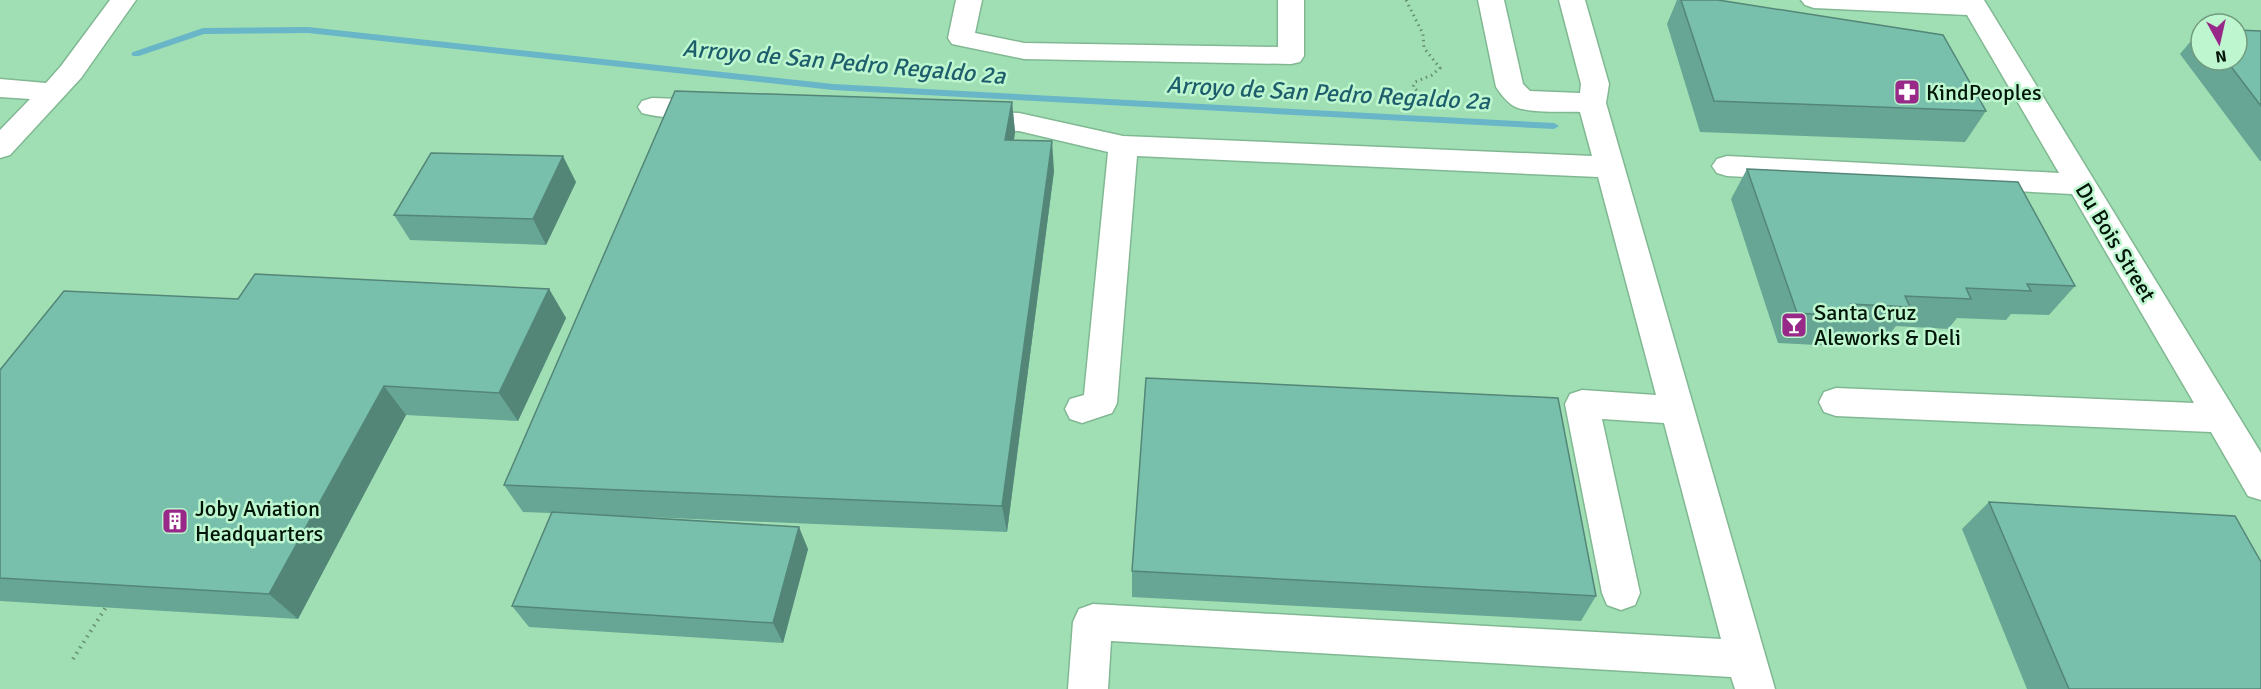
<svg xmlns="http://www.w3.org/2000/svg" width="2261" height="689" font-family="Signika,sans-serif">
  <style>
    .built { fill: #9fdfb3; fill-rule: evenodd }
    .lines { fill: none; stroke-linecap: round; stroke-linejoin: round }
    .stream { fill: #68b6c7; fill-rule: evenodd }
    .minor-casing { stroke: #81b893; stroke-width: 3 }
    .path-far1 { stroke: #668f73; stroke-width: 3; stroke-dasharray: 1.5 4; stroke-linecap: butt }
    .path { stroke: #668f73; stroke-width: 4; stroke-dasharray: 1.5 5; stroke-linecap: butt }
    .minor { fill: #fff; fill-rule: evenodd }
    .wall { fill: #67a594 }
    .shaded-wall { fill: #548678 }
    .building { fill: #78c0ac; stroke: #548678; stroke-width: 1.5 }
    .labels { text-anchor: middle; stroke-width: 5; stroke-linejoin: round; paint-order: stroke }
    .poi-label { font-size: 22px; fill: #011508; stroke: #bdf6cf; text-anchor: start }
    .street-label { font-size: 22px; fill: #011508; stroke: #bdf6cf }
    .water-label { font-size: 24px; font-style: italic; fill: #1e5e6c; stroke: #bdf6cf }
  </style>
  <rect width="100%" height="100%" fill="#b0e9c2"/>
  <!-- built -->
  <path class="built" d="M0,0H2261V689H0ZM2201,24H2237V60H2201Z"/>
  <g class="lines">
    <!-- stream -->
    <path class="stream" d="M308,27L833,84L1554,123L1559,126L1554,129L833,90L308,33L204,34L139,56H133L131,54L133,52L203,28Z"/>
    <defs>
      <g id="minor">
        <path d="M110,0H136L81,78L10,155L0,158V130L30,99L0,97V79L46,83L61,66Z"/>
        <path d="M956,0H982L975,33L1024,43L1278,47V0H1304V56L1300,62L1291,64L1024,59L952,44L948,38Z"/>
        <path d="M1478,0H1504L1523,84L1530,91L1580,93L1581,84L1559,0H1585L1609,84L1606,103L1775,689H1735L1731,677L1111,641L1108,689H1068L1073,622L1079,609L1093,604L1721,639L1664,423L1602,419L1640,593L1635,605L1621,610L1607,605L1602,593L1565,404L1570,394L1582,390L1656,395L1598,177L1137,156L1117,403L1112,413L1082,423L1070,419L1065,409L1070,399L1084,395L1108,152L1019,131L968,129L958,127L954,120L958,113L968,111L1019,113L1123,136L1592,156L1580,112C1565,111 1524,114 1512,105C1506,101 1500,93 1496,87Z"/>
        <path d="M1801,0H1984L2261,453V500L2248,496L2211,432L1836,416L1824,412L1819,402L1824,392L1836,388L2194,403L2072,194L1727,176L1717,173L1712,166L1717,159L1727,156L2059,173L1967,15L1814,8L1805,5Z"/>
        <path d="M652,98L713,100L723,103L727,109L723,115C703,121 663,119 642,113L638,107L642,101Z"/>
      </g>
    </defs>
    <!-- minor casing -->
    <use href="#minor" class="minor-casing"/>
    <!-- path-far1 -->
    <path class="path-far1" d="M1406,0L1423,34L1424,48L1440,68L1432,75L1415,82L1413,87C1428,101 1444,110 1463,99"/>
    <!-- path -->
    <path class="path" d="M73,659L106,607"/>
    <!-- minor -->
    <use href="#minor" class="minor"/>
  </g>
  <!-- wall -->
  <g class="wall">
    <path d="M1677,0H1718L1986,111L1965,142L1700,132L1667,24Z"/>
    <path d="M2201,29V60H2237L2261,31V161H2260L2180,54Z"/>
    <path d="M1012,102L1015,132L1014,140L1054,171L1007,532L598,515L808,549L783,643L529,627L512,606L551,513L523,512L504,485Z"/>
    <path d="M1747,169L2075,286L2049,315L2011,314L2006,320L1957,318L1948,329L1896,326L1888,336L1844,334L1836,346L1778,343L1731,199Z"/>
    <path d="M576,182L546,245L410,240L394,215Z"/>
    <path d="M549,289L566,318L518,421L406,415L298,619L0,601V370L238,299Z"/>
    <path d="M1989,502L2261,689H2027L1962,529Z"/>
    <path d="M1132,571L1596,596L1581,621L1132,597Z"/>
  </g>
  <!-- shaded-wall -->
  <g class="shaded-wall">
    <path d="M1012,102L1015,132L1009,170L1005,140Z"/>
    <path d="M1052,141L1054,171L1007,532L1002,506Z"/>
    <path d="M563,156L576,182L546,245L533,219Z"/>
    <path d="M549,289L566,318L518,421L499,393Z"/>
    <path d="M384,386L406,415L298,619L269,594Z"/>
    <path d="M799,527L808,549L783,643L773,623Z"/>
  </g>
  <!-- building -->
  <g class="building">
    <path d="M1681,0H1718L1943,35L1986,111L1714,101Z"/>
    <path d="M2237,30L2261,31V106L2226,60H2237Z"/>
    <path d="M675,91L1012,102L1005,140L1052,141L1002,506L504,485Z"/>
    <path d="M431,153L563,156L533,219L394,215Z"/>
    <path d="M1747,169L2018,182L2075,286L2027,284L2031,291L1966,288L1971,299L1905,296L1910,307L1851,304L1856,317L1797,313Z"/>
    <path d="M255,274L549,289L499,393L384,386L269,594L0,578V370L64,291L238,299Z"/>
    <path d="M1146,378L1558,398L1596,596L1132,571Z"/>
    <path d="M1989,502L2235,516L2261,562V689H2069Z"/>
    <path d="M552,512L799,527L773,623L512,606Z"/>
  </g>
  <!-- icons -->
  <defs>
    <symbol id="pharmacy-square" viewBox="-11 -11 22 22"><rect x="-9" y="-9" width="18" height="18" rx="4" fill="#982988" stroke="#bdf6cf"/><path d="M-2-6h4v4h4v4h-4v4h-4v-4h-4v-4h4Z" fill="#fff"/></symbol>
    <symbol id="bar-square" viewBox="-11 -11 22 22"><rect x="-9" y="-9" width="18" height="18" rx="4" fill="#982988" stroke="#bdf6cf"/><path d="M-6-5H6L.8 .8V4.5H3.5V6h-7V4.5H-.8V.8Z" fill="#fff"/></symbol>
    <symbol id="building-square" viewBox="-11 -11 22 22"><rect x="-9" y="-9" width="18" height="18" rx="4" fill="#982988" stroke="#bdf6cf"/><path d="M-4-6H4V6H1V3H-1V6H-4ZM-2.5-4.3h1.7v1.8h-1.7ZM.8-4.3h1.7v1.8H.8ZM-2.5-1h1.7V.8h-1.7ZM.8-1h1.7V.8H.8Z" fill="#fff"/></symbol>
  </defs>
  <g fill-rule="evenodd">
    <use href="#pharmacy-square" x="1892" y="77" width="30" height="30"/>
    <use href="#bar-square" x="1779" y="310" width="30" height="30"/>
    <use href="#building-square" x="160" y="506" width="30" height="30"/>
  </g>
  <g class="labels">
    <!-- poi labels -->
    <g class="poi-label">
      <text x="1926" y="100">KindPeoples</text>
      <text x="1814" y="320">Santa Cruz<tspan x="1814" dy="25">Aleworks &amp; Deli</tspan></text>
      <text x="195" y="516">Joby Aviation<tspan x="195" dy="25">Headquarters</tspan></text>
    </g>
    <!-- street labels -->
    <g class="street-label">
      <text transform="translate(2116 242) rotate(59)" y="8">Du Bois Street</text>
    </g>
    <!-- water labels -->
    <g class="water-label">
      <text transform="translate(844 62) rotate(5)" y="8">Arroyo de San Pedro Regaldo 2a</text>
      <text transform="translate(1328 93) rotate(3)" y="8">Arroyo de San Pedro Regaldo 2a</text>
    </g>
  </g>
  <!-- north arrow -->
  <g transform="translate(2219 42) rotate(172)"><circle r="28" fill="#bdf6cf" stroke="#729c7f" stroke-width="1.5"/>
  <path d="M0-4.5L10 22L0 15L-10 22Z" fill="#982988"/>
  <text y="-9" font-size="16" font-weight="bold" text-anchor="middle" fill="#011508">N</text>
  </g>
</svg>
